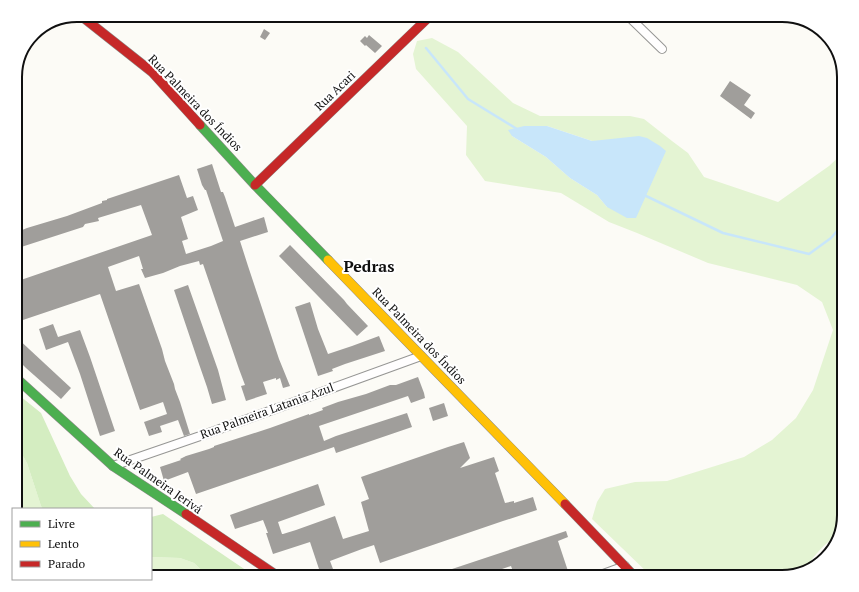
<svg xmlns="http://www.w3.org/2000/svg" width="859" height="592" font-family="'PT Serif',serif">
  <style>
    .green { fill: #e4f4d3; fill-rule: evenodd }
    .forest { fill: #d4edc1 }
    .water { fill: #c8e6fa }
    .lines { fill: none; stroke-linecap: round; stroke-linejoin: round }
    .stream { stroke: #c8e6fa; stroke-width: 2.5 }
    .building { fill: #a09e9b }
    .street-casing { stroke: #969694; stroke-width: 10 }
    .fast-casing { stroke: #8d8c8a; stroke-width: 10 }
    .slow-casing { stroke: #8d8c8a; stroke-width: 10 }
    .jam-casing { stroke: #8d8c8a; stroke-width: 10 }
    .street { stroke: #fffefe; stroke-width: 8 }
    .fast { stroke: #4caf50; stroke-width: 9 }
    .slow { stroke: #ffc107; stroke-width: 9 }
    .jam { stroke: #c62828; stroke-width: 9 }
    .labels { text-anchor: middle; stroke-width: 4; stroke-linejoin: round; paint-order: stroke }
    .street-label { font-size: 12px; fill: #101010; stroke: #fff }
    .district-label { font-size: 16px; font-weight: bold; fill: #101010; stroke: #fff }
    .rim { fill: none; stroke: #101010; stroke-width: 2 }
  </style>
  <rect width="100%" height="100%" fill="#fcfbf6"/>
  <!-- green -->
  <g class="green">
    <path d="M432,38L458,52L513,103L540,116H630L644,119L672,141L688,153L704,177L778,202L829,166L844,152V515L838,535C824,543 812,558 804,571L782,577H652L592,519L597,502L605,489L635,482L667,481L744,457L772,440L796,418L813,390L833,330L822,302L797,285L708,263L637,233L609,222L561,193L485,181L466,155L467,126L416,69L413,54L417,41ZM547,126L592,141L607,207L597,195L570,178L546,157L512,136Z"/>
    <path d="M15,442L27,463L41,506L43,509H15Z"/>
    <path d="M151,557L180,558L194,563L209,577H151Z"/>
  </g>
  <!-- forest -->
  <g class="forest">
    <path d="M15,392L41,413L70,476L81,494L95,509H43L41,506L27,463L15,442Z"/>
    <path d="M163,514L256,577H209L194,563L180,558L151,557V517Z"/>
  </g>
  <!-- water -->
  <path class="water" d="M524,126H547L592,141L639,136L647,138L660,146L666,151L636,218H627L607,207L597,195L570,178L546,157L512,136L508,130Z"/>
  <g class="lines">
    <!-- stream -->
    <g class="stream">
      <path d="M426,48L468,99L517,129"/>
      <path d="M644,195L723,233L809,254L831,238L844,223"/>
    </g>
  </g>
  <!-- building -->
  <g class="building">
    <path d="M264,29L270,33L265,40L260,37Z"/>
    <path d="M369,35L382,46L375,53L366,45L365,46L360,41L365,36L367,38Z"/>
    <path d="M730,81L751,95L744,105L755,113L751,119L720,96Z"/>
    <path d="M212,164L221,192H223L225,197L235,227L264,217L268,232L240,241L248,266L279,359L290,386L283,388L280,378L276,380V378L263,382L267,394L246,401L241,386L245,385L239,369L203,264L200,265L199,261L180,266L163,273L145,278L141,269H143L139,256L108,267L116,291L139,284L162,349L165,361L174,384L175,389L180,402L190,434L184,436L178,420L160,426L162,432L149,436L144,422L167,414L163,402L140,410L100,294L17,322L15,317V282L152,235L141,205L98,218L99,221L85,224L83,227L15,249V233L27,228L67,216L102,203V201L107,200V199L179,175L187,198L193,196L198,210L181,217L188,239L182,241L186,254L211,246L223,241L206,190H205L202,185L197,169Z"/>
    <path d="M290,245L344,300L347,304L368,326L357,336L279,256Z"/>
    <path d="M188,285L218,370L226,400L212,404L207,387L199,364L174,290Z"/>
    <path d="M310,302L318,329L328,354L352,346L379,336L385,351L345,364L332,369L333,371L318,376L295,307Z"/>
    <path d="M53,324L58,337L80,330L90,357L115,431L100,436L80,374L68,342L46,350L39,329Z"/>
    <path d="M15,336L71,388L61,399L26,368L15,357Z"/>
    <path d="M418,377L424,393L425,398L411,403L408,396L319,426L324,441L336,436L407,413L412,427L336,453L334,447L196,494L188,472L164,481L160,467L181,460L180,459L186,456L209,449L214,447V446L270,428L309,414V415L323,410L322,408L338,402L366,394L390,385H396Z"/>
    <path d="M444,403L448,416L433,421L429,408Z"/>
    <path d="M464,442L470,458L460,468L494,457L499,471L495,473L505,503L514,501V503L533,497L537,510L503,521L380,563L374,545L362,549L330,561L336,577H308V576L320,572L310,542L273,554L266,533H268L263,520L235,529L230,515L318,484L325,505L278,522L282,534H283L296,530L335,516L343,539L369,531L361,502L369,499L361,477L448,447Z"/>
    <path d="M566,531L568,537L558,541L568,571L563,574L553,577H515L511,566L479,577H449L447,572L452,570V569Z"/>
  </g>
  <g class="lines">
    <defs>
      <g id="street">
        <path d="M627,15L662,49"/>
        <path d="M113,466L206,434L421,356"/>
        <path d="M595,577L625,566"/>
      </g>
      <g id="fast">
        <path d="M200,125L255,185L328,260"/>
        <path d="M15,377L113,466L186,514"/>
      </g>
      <path id="slow" d="M328,260L565,504"/>
      <g id="jam">
        <path d="M80,15L152,72L200,125"/>
        <path d="M255,185L431,15"/>
        <path d="M565,504L635,577"/>
        <path d="M186,514L279,577"/>
      </g>
    </defs>
    <!-- street casing -->
    <use href="#street" class="street-casing"/>
    <!-- fast casing -->
    <use href="#fast" class="fast-casing"/>
    <!-- slow casing -->
    <use href="#slow" class="slow-casing"/>
    <!-- jam casing -->
    <use href="#jam" class="jam-casing"/>
    <!-- street -->
    <use href="#street" class="street"/>
    <!-- fast -->
    <use href="#fast" class="fast"/>
    <!-- slow -->
    <use href="#slow" class="slow"/>
    <!-- jam -->
    <use href="#jam" class="jam"/>
  </g>
  <g class="labels">
    <!-- street labels -->
    <g class="street-label">
      <text transform="translate(335 91) rotate(-44)" y="4">Rua Acari</text>
      <text transform="translate(195 103) rotate(46)" y="4">Rua Palmeira dos Índios</text>
      <text transform="translate(419 336) rotate(46)" y="4">Rua Palmeira dos Índios</text>
      <text transform="translate(267 411) rotate(-20)" y="4">Rua Palmeira Latania Azul</text>
      <text transform="translate(158 481) rotate(35)" y="4">Rua Palmeira Jerivá</text>
    </g>
    <!-- district labels -->
    <g class="district-label">
      <text x="369" y="272">Pedras</text>
    </g>
  </g>
  <!-- crop -->
  <path d="M0 0H859V592H0ZM77 22H782A55 55 0 0 1 837 77V515A55 55 0 0 1 782 570H77A55 55 0 0 1 22 515V77A55 55 0 0 1 77 22Z" fill="#fff" fill-rule="evenodd"/>
  <path class="rim" d="M77 22H782A55 55 0 0 1 837 77V515A55 55 0 0 1 782 570H77A55 55 0 0 1 22 515V77A55 55 0 0 1 77 22Z"/>
  <!-- legend -->
  <rect x="12" y="508" width="140" height="72" fill="#ffffff" stroke="#9f9f9f"/>
  <rect x="20" y="521" width="20" height="6" fill="#4caf50" stroke="#9f9f9f"/>
  <text x="48" y="528" font-size="12" fill="#101010">Livre</text>
  <rect x="20" y="541" width="20" height="6" fill="#ffc107" stroke="#9f9f9f"/>
  <text x="48" y="548" font-size="12" fill="#101010">Lento</text>
  <rect x="20" y="561" width="20" height="6" fill="#c62828" stroke="#9f9f9f"/>
  <text x="48" y="568" font-size="12" fill="#101010">Parado</text>
</svg>
